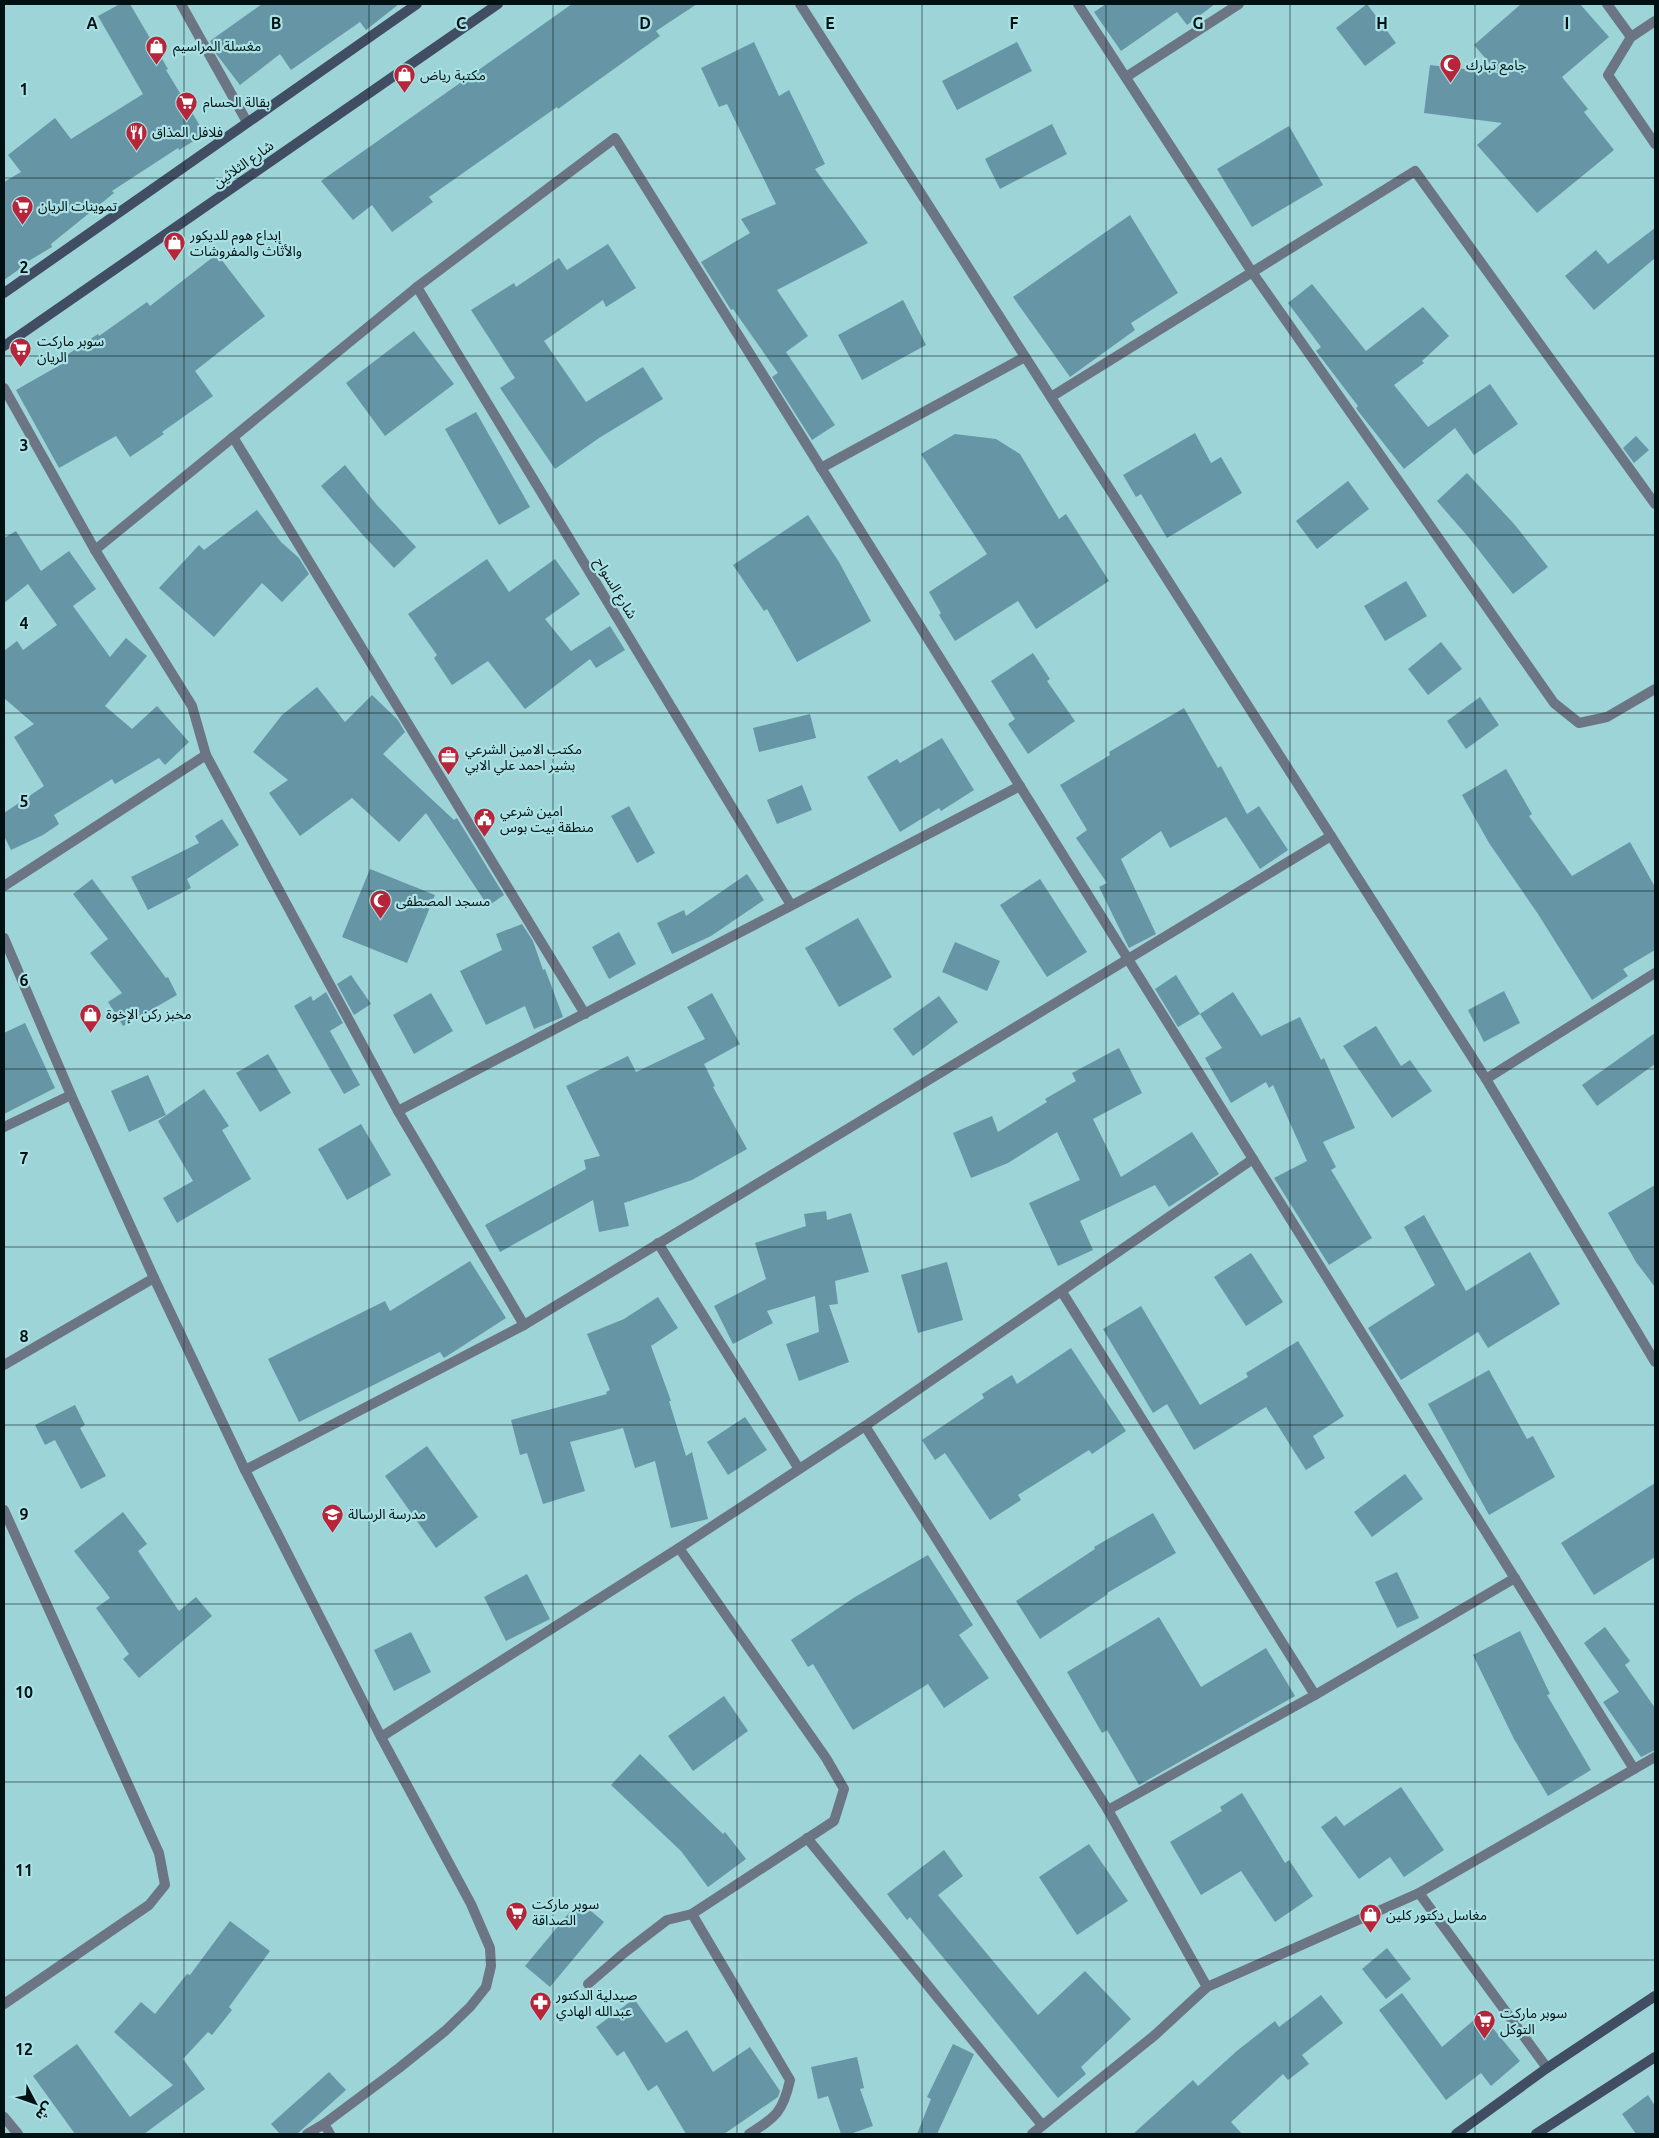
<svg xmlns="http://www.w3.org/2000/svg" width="1659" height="2138" font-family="Ubuntu,'Noto Sans Arabic',sans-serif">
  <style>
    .building { fill: #6696a5 }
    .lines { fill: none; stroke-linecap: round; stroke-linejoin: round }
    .street { stroke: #6c7584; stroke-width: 10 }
    .secondary { stroke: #404d62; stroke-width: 10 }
    .grid { fill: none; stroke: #001113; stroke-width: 1; stroke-opacity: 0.55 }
    .labels { text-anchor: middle; stroke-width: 4.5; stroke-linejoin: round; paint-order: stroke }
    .poi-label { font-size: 14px; fill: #001113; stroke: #aae1e4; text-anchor: start }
    .street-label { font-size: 14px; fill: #001113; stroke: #aae1e4 }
    .grid-label { font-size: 16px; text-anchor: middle; font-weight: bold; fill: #001113; stroke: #aae1e4; stroke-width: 4.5; stroke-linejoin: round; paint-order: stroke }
  </style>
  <rect width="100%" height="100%" fill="#9dd4d7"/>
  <!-- building -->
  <g class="building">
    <path d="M120,4H130L168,69L166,70L205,134L179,150L178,148L112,191L114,193L51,244L52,247L27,262L28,263L4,280V182L21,172L8,155L55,118L71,139L143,94L98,16Z"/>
    <path d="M262,4H399L366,30L360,22L291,70L280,54L240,85L217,55L210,41Z"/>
    <path d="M572,4H697L656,31L660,36L558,109L557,107L429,197L433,202L392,232L372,205L353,220L321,181Z"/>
    <path d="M1106,4H1215L1187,25L1177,12L1121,51L1094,12Z"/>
    <path d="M1367,4L1396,43L1365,66L1336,28Z"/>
    <path d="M1521,4H1580L1609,37L1562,77L1588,109L1584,112L1614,150L1537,213L1477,145L1502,123L1424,113L1430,65L1498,73L1474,45Z"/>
    <path d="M754,42L779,96L789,90L825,164L815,169L868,243L777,290L808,336L786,352L835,425L812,440L772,377L778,373L733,309L731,310L701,262L750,233L741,219L776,204L727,104L719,107L701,68Z"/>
    <path d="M1017,42L1032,71L957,110L942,81Z"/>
    <path d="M1052,124L1067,154L1000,189L985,159Z"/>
    <path d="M1289,126L1323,185L1252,227L1217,169Z"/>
    <path d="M1130,215L1178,293L1131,323L1135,330L1070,377L1013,297Z"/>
    <path d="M1655,228V258L1594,310L1565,276L1596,250L1608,264Z"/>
    <path d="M608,244L636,288L606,307L603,300L544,341L586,402L643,367L663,399L599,438L555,469L500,388L515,378L471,310L514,283L516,287L559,258L567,270Z"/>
    <path d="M217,254L265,316L195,371L213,396L162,432L164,434L130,457L116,436L59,468L16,390L67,361L64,357L98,334L99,336L147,302L150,306Z"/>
    <path d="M1312,284L1366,351L1423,307L1449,336L1422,361L1424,363L1394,385L1428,427L1490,384L1518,424L1474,455L1455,428L1404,469L1358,411L1356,408L1358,406L1316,351L1321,347L1288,303Z"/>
    <path d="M903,300L926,345L862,380L838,335Z"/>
    <path d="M414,331L454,384L385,436L346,383Z"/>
    <path d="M476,412L530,507L499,525L445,429Z"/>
    <path d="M1195,433L1211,463L1221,457L1242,493L1167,538L1141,494L1136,497L1123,475Z"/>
    <path d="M955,434L996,439L1020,454L1059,519L1066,514L1109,581L1036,629L1018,601L955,641L939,615L941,613L929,592L987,554L921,454Z"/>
    <path d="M1636,436L1649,450L1634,463L1623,448Z"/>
    <path d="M345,465L376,504L416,547L394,568L362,534L321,486Z"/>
    <path d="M1467,473L1515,525L1548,567L1513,594L1470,539L1437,501Z"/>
    <path d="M1348,481L1369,509L1317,549L1296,521Z"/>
    <path d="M257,510L281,542L299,558L309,574L282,602L262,583L214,637L159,588L199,545L204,550Z"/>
    <path d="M808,515L839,562L871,621L797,662L767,609L764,611L733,565Z"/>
    <path d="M16,531L41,571L69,551L96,589L73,606L110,657L126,638L147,656L105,706L132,729L157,706L189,742L165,765L159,758L115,784L112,779L54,815L59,824L43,835L11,850L4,836V813L44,786L14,737L34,724L4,698V651L17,641L23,650L57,625L28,584L4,603V538Z"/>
    <path d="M487,559L509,592L555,559L580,594L545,619L571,651L610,626L625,650L596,668L590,659L525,709L488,661L452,685L434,658L437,655L408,614Z"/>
    <path d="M1406,581L1427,616L1385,641L1364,606Z"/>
    <path d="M1441,642L1462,669L1428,695L1408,669Z"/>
    <path d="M1033,653L1050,679L1047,681L1075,721L1028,754L1008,724L1015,719L991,681Z"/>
    <path d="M317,687L345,722L372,695L398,720L405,732L383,754L454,820L457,818L504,895L488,906L426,813L399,842L352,798L300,836L269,793L288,780L253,752L282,715Z"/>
    <path d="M1480,697L1499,725L1466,749L1447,721Z"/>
    <path d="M1184,708L1218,768L1221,766L1247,814L1259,806L1288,850L1260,869L1226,817L1170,848L1161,831L1121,859L1156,934L1129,948L1099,887L1107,883L1076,838L1087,830L1060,785L1110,755L1109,752Z"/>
    <path d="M810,714L816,738L759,752L753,728Z"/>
    <path d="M942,738L974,790L941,811L939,808L900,832L867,777L897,759L900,763Z"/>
    <path d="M1506,769L1532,814L1529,816L1572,876L1630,842L1655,887V950L1623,969L1628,976L1592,1000L1538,914L1489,843L1462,795Z"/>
    <path d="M802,785L812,810L777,824L767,800Z"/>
    <path d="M629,806L655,853L637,863L611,816Z"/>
    <path d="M222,819L239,845L187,879L191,888L148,910L131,877L199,843L195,836Z"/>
    <path d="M370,869L435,895L407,963L342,937Z"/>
    <path d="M747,874L764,900L711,936L672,954L657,923L684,910L686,916Z"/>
    <path d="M92,879L166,978L168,977L177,995L123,1026L108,1002L122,993L90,953L108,939L73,894Z"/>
    <path d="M1040,879L1087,952L1047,977L1000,905Z"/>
    <path d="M858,918L892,977L839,1007L805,948Z"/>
    <path d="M522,924L533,941L543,970L545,969L563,1017L534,1029L525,1006L486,1025L460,971L502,950L496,934Z"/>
    <path d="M619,932L636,964L609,979L592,947Z"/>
    <path d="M955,942L1000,961L987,991L942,972Z"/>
    <path d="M351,975L371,1004L354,1015L337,984Z"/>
    <path d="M1176,975L1200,1014L1178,1027L1155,989Z"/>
    <path d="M1504,991L1520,1023L1484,1042L1468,1010Z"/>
    <path d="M326,992L343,1023L330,1031L360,1085L344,1094L294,1006L311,996L313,1001Z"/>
    <path d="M1233,992L1261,1036L1300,1017L1321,1060L1324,1058L1355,1128L1323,1142L1336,1167L1331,1170L1372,1238L1329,1265L1274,1178L1307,1161L1273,1085L1269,1088L1266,1082L1231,1103L1205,1058L1222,1048L1200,1014Z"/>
    <path d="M431,993L453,1031L414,1054L393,1015Z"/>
    <path d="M712,993L740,1044L704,1064L715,1086L713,1087L747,1149L692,1180L624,1203L629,1226L599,1232L593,1200L500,1252L485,1225L586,1169L584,1160L600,1156L566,1086L628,1056L636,1072L705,1039L687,1007Z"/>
    <path d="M939,996L958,1022L913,1056L893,1029Z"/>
    <path d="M25,1023L55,1088L4,1114V1033Z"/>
    <path d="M1376,1026L1401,1066L1410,1060L1432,1091L1392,1118L1343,1046Z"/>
    <path d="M1655,1033V1064L1597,1106L1582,1085Z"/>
    <path d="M1119,1048L1142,1093L1093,1119L1121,1177L1192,1132L1219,1174L1169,1207L1155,1185L1080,1221L1093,1250L1058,1266L1029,1203L1080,1180L1057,1132L1008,1163L971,1178L953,1133L992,1116L998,1132L1047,1102L1045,1099L1076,1081L1072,1073Z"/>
    <path d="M268,1054L291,1093L260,1112L236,1073Z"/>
    <path d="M148,1075L166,1115L129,1132L111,1091Z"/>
    <path d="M204,1089L229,1126L222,1130L251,1179L177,1223L163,1198L193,1181L158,1121Z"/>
    <path d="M361,1124L391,1175L347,1200L318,1149Z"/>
    <path d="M1655,1185V1287L1636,1262L1608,1213Z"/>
    <path d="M826,1211L827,1220L851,1213L869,1272L835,1281L838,1304L829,1305L849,1362L799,1381L786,1344L819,1332L815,1296L767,1311L773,1323L733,1344L714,1306L766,1279L755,1243L806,1226L804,1214Z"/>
    <path d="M1424,1215L1466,1291L1530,1252L1560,1304L1488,1348L1478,1332L1401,1380L1368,1328L1435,1285L1404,1227Z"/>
    <path d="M1251,1253L1283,1302L1246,1326L1214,1277Z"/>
    <path d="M470,1261L506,1318L444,1358L440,1352L299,1422L268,1359L385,1301L390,1311Z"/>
    <path d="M947,1262L963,1320L918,1333L901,1275Z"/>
    <path d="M658,1297L678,1328L651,1346L671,1401H669L686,1456L692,1452L708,1519L671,1528L655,1461L635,1468L623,1428L570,1442L585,1491L543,1504L527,1453L520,1455L511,1420L607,1394L606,1392L610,1390L587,1334L624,1319Z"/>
    <path d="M1141,1306L1200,1405L1248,1377L1246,1373L1298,1341L1344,1416L1313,1436L1325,1458L1306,1470L1266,1407L1194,1450L1167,1404L1153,1413L1103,1329Z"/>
    <path d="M1071,1348L1126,1431L1092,1454L1089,1450L1018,1495L1021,1500L990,1520L945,1453L935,1460L922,1440L984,1398L982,1394L1012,1375L1017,1384Z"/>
    <path d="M1489,1370L1527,1439L1533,1436L1555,1477L1489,1515L1428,1404Z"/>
    <path d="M75,1405L85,1425L80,1428L106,1476L81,1489L55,1440L45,1445L35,1425Z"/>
    <path d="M745,1417L767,1450L728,1475L707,1442Z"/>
    <path d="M427,1446L478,1517L436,1548L385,1476Z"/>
    <path d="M1405,1474L1423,1499L1372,1537L1354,1512Z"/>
    <path d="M1655,1483V1557L1594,1595L1561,1543Z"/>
    <path d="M123,1512L147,1544L138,1551L179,1611L196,1597L212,1616L139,1678L123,1659L129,1654L96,1608L110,1598L74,1551Z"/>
    <path d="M1153,1513L1176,1553L1107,1593L1108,1594L1040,1639L1016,1601L1095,1549L1094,1547Z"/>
    <path d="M928,1555L973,1625L959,1635L989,1678L944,1708L928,1684L853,1730L813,1664L808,1667L791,1640L855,1597Z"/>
    <path d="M1397,1572L1419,1618L1397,1628L1375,1582Z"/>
    <path d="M527,1574L550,1619L506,1641L484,1597Z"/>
    <path d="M1159,1617L1201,1687L1266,1648L1295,1696L1139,1785L1107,1730L1102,1733L1067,1672Z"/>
    <path d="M1605,1627L1630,1661L1625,1665L1655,1708V1750L1641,1757L1603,1702L1619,1692L1584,1643Z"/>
    <path d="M1520,1631L1550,1694L1547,1695L1591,1770L1548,1796L1514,1739L1473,1655Z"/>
    <path d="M411,1632L431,1672L394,1691L374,1650Z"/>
    <path d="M724,1696L748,1731L693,1771L668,1736Z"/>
    <path d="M640,1754L723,1834L725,1832L746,1859L708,1887L681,1851L611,1785Z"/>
    <path d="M1401,1787L1444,1850L1404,1877L1390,1857L1359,1879L1321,1827L1336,1816L1344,1826Z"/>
    <path d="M1242,1793L1285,1863L1289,1860L1313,1896L1275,1922L1241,1871L1201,1895L1170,1842L1222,1811L1220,1807Z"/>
    <path d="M1089,1844L1128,1901L1077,1935L1039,1877Z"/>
    <path d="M944,1850L963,1876L938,1895L1038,2015L1085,1971L1131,2019L1081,2067L1086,2074L1058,2098L910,1917L907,1920L887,1894Z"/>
    <path d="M579,1901L604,1922L550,1987L525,1966Z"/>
    <path d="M230,1921L270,1951L229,2007L232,2010L212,2035L208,2032L183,2059L205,2089L144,2134H75L33,2076L77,2044L130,2117L173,2085L114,2032L141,2002L155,2014L187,1974L190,1975Z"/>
    <path d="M1387,1948L1411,1979L1386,1999L1362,1969Z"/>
    <path d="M1402,1993L1442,2047L1481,2014L1520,2061L1491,2086L1481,2073L1446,2100L1379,2010Z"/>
    <path d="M1321,1995L1343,2023L1302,2055L1309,2064L1288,2080L1283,2074L1231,2122L1242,2134H1133L1193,2080L1198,2086L1238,2050L1275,2021L1279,2027Z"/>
    <path d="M634,1999L666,2043L687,2030L713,2072L750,2047L780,2091L778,2097L724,2134H686L657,2085L648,2091L624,2051L617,2056L596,2027Z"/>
    <path d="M953,2044L974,2054L937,2134H917L931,2099L927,2097Z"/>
    <path d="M857,2057L864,2088L860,2089L873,2126L850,2134H841L828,2096L818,2099L811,2067Z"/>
    <path d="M329,2072L346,2090L297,2134H280L271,2124Z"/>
    <path d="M1648,2095L1655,2106V2134H1636L1622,2114Z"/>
  </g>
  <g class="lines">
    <!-- street -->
    <g class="street">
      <path d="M181,4L247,122"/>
      <path d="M800,4L1486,1079L1655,1362"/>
      <path d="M1078,4L1252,272L1554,703L1579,723L1607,717L1655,689"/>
      <path d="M1607,4L1631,37"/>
      <path d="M1655,21L1631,37L1608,75L1655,144"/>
      <path d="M1126,77L1239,4"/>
      <path d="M417,287L791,905"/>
      <path d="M4,388L95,550L192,706L206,755L398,1111L524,1325"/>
      <path d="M1051,397L1415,171L1655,504"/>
      <path d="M233,437L585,1014"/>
      <path d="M821,468L1025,357"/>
      <path d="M95,550L417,287L615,138L1634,1769"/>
      <path d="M4,886L206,755"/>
      <path d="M4,938L71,1095L154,1278L245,1470L381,1737L471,1904L490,1948L491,1966L486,1987L470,2007L445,2031L399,2068L324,2124L307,2134"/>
      <path d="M1486,1079L1655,973"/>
      <path d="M398,1111L1020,786"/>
      <path d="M4,1127L71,1095"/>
      <path d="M658,1243L799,1469"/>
      <path d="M1062,1292L1315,1695"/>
      <path d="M4,1365L154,1278"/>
      <path d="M865,1426L1108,1810L1207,1987"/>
      <path d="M245,1470L524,1325L1331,836"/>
      <path d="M4,1510L159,1853L165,1885L149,1905L4,2004"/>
      <path d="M381,1737L679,1548L865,1426L1253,1159"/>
      <path d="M1108,1810L1315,1695L1515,1578"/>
      <path d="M807,1838L1042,2125"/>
      <path d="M1419,1893L1547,2068"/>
      <path d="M692,1914L790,2080C783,2112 776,2117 749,2134"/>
      <path d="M588,1984L624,1953L667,1920L692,1914L834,1821L844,1789L826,1758L679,1548"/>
      <path d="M4,2117L18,2134"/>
      <path d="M324,2124L330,2134"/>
      <path d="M1032,2134L1155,2035L1207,1987L1419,1893L1655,1757"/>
    </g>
    <!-- secondary -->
    <g class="secondary">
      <path d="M4,293L417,4"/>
      <path d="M4,346L498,4"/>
      <path d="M1456,2134L1547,2068L1655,1996"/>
      <path d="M1536,2134L1655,2057"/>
    </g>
  </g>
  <!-- grid -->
  <path class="grid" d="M184,4V2134M369,4V2134M553,4V2134M737,4V2134M922,4V2134M1106,4V2134M1290,4V2134M1475,4V2134M4,178H1655M4,356H1655M4,535H1655M4,713H1655M4,891H1655M4,1069H1655M4,1247H1655M4,1425H1655M4,1604H1655M4,1782H1655M4,1960H1655"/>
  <!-- icons -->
  <defs>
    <symbol id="shop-pin" viewBox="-11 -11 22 30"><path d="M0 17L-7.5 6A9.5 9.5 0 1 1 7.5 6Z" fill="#b7253a" stroke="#aae1e4"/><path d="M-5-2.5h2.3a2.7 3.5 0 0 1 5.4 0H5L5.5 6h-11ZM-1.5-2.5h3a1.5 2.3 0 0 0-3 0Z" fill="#fff"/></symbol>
    <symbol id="mosque-pin" viewBox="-11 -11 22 30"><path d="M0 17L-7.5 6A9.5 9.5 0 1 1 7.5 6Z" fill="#b7253a" stroke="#aae1e4"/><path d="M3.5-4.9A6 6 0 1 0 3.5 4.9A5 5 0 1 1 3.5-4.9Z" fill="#fff"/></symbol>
    <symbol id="supermarket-pin" viewBox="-11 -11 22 30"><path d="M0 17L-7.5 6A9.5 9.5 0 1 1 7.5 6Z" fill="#b7253a" stroke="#aae1e4"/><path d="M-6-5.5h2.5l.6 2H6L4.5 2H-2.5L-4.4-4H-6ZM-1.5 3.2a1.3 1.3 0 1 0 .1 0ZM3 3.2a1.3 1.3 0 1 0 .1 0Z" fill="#fff"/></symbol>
    <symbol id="restaurant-pin" viewBox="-11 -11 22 30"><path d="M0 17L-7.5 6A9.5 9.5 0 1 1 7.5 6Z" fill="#b7253a" stroke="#aae1e4"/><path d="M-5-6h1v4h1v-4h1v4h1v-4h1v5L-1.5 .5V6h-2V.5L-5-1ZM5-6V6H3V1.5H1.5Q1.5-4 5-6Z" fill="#fff"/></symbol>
    <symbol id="office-pin" viewBox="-11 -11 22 30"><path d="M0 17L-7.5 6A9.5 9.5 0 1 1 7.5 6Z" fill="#b7253a" stroke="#aae1e4"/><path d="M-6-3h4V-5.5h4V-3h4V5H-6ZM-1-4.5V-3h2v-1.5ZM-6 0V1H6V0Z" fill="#fff"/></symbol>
    <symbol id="civic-pin" viewBox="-11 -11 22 30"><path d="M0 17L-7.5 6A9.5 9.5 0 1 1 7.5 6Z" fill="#b7253a" stroke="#aae1e4"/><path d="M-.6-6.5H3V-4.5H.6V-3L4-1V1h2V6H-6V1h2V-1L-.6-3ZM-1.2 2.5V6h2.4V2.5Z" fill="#fff"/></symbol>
    <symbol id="school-pin" viewBox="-11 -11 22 30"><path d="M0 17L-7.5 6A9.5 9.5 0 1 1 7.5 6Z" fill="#b7253a" stroke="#aae1e4"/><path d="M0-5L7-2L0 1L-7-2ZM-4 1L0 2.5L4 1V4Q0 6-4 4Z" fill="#fff"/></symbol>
    <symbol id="pharmacy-pin" viewBox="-11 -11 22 30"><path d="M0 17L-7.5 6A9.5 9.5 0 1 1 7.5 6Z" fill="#b7253a" stroke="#aae1e4"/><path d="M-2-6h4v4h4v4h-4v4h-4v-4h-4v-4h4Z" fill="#fff"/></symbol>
  </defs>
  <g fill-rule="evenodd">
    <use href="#shop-pin" x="144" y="34" width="25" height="34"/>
    <use href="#mosque-pin" x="1438" y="52" width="25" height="34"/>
    <use href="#shop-pin" x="392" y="62" width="25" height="34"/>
    <use href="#supermarket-pin" x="174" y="90" width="25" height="34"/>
    <use href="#restaurant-pin" x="124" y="120" width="25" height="34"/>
    <use href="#supermarket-pin" x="10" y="194" width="25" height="34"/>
    <use href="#shop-pin" x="162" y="230" width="25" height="34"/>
    <use href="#supermarket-pin" x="8" y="336" width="25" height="34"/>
    <use href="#office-pin" x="436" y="744" width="25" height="34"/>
    <use href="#civic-pin" x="472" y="806" width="25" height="34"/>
    <use href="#mosque-pin" x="368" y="888" width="25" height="34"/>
    <use href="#shop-pin" x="78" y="1002" width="25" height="34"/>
    <use href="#school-pin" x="320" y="1502" width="25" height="34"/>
    <use href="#supermarket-pin" x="504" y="1900" width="25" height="34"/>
    <use href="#shop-pin" x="1358" y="1902" width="25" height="34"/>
    <use href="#pharmacy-pin" x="528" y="1990" width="25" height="34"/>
    <use href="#supermarket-pin" x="1472" y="2008" width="25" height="34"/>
  </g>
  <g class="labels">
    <!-- poi labels -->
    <g class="poi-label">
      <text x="173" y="51">مغسلة المراسيم</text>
      <text x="1466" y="70">جامع تبارك</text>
      <text x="420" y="80">مكتبة رياض</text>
      <text x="203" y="107">بقالة الحسام</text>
      <text x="152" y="137">فلافل المذاق</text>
      <text x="38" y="211">تموينات الريان</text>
      <text x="190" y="240">إبداع هوم للديكور<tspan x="190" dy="16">والأثاث والمفروشات</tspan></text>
      <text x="37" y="346">سوبر ماركت<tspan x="37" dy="16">الريان</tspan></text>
      <text x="465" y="754">مكتب الامين الشرعي<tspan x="465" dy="16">بشير احمد علي الابي</tspan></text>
      <text x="500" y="816">امين شرعي<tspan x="500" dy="16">منطقة بيت بوس</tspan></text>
      <text x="396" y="906">مسجد المصطفى</text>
      <text x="106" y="1019">مخبز ركن الإخوة</text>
      <text x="348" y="1519">مدرسة الرسالة</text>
      <text x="532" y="1909">سوبر ماركت<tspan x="532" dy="16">الصداقة</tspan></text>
      <text x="1386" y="1920">مغاسل دكتور كلين</text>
      <text x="556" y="2000">صيدلية الدكتور<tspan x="556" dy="16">عبدالله الهادي</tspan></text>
      <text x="1500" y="2018">سوبر ماركت<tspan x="1500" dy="16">التوكل</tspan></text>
    </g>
    <!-- street labels -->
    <g class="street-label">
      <text transform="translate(243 164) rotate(-35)" y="5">شارع الثلاثين</text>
      <text transform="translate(616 588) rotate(59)" y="5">شارع السواح</text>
    </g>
  </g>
  <g class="grid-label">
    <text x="92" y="29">A</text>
    <text x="276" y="29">B</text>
    <text x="461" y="29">C</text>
    <text x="645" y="29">D</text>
    <text x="830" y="29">E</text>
    <text x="1014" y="29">F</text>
    <text x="1198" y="29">G</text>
    <text x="1382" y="29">H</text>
    <text x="1567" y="29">I</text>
    <text x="24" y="95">1</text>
    <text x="24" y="273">2</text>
    <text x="24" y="451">3</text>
    <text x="24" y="629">4</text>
    <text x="24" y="807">5</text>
    <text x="24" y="986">6</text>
    <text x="24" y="1164">7</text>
    <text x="24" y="1342">8</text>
    <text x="24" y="1520">9</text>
    <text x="24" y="1698">10</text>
    <text x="24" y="1876">11</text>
    <text x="24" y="2055">12</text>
  </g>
  <!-- border -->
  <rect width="1659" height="2138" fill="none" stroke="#001113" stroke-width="10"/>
  <!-- north arrow -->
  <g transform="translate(35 2103) rotate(131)" stroke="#aae1e4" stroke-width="4" paint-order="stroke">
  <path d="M0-4L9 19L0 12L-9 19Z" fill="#001113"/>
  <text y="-8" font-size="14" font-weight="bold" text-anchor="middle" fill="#001113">ش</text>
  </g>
</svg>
